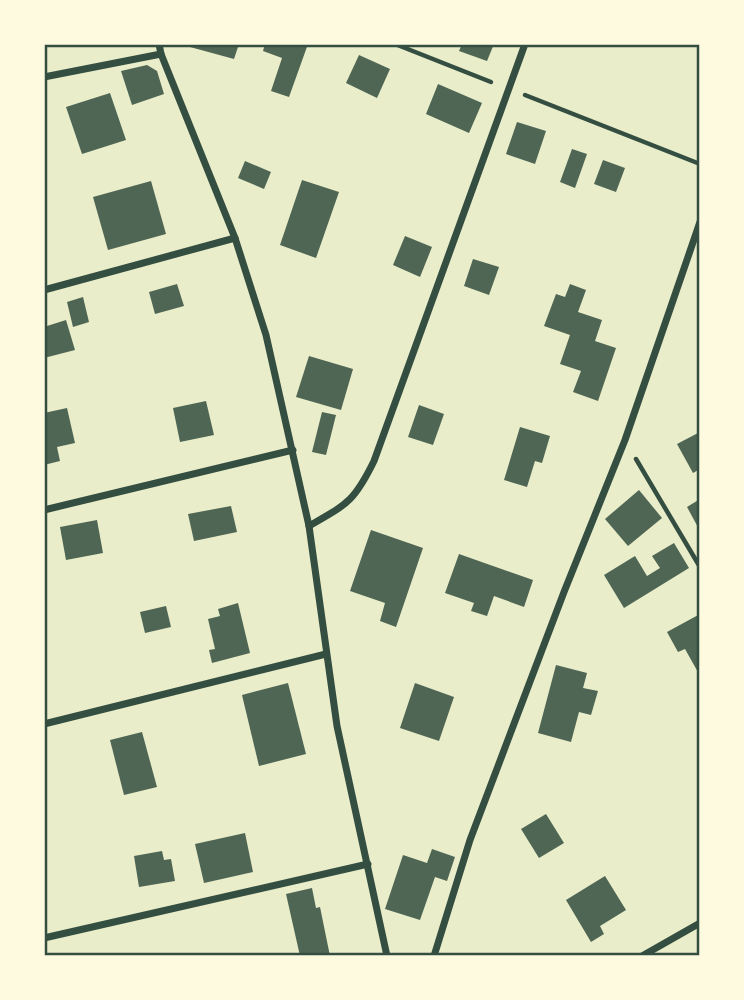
<svg xmlns="http://www.w3.org/2000/svg" width="744" height="1000" font-family="'Playfair Display',serif">
  <style>
    .building { fill: #4f6655 }
    .lines { fill: none; stroke-linecap: round; stroke-linejoin: round }
    .path { stroke: #344e41; stroke-width: 4.5 }
    .minor { stroke: #344e41; stroke-width: 7 }
    .neatline { fill: none; stroke: #344e41; stroke-width: 2.5 }
  </style>
  <rect width="100%" height="100%" fill="#e9edc9"/>
  <!-- building -->
  <g class="building">
    <path d="M191,44H239L234,59L190,47Z"/>
    <path d="M265,44H308L289,97L271,91L282,58L263,51Z"/>
    <path d="M462,44H494L487,61L459,51Z"/>
    <path d="M359,55L390,69L377,98L346,83Z"/>
    <path d="M147,65L157,71L164,94L132,105L121,71Z"/>
    <path d="M438,84L482,103L469,133L426,114Z"/>
    <path d="M110,93L126,140L82,154L66,107Z"/>
    <path d="M517,122L546,131L535,164L506,154Z"/>
    <path d="M572,149L587,154L575,188L560,182Z"/>
    <path d="M603,160L625,168L616,192L594,184Z"/>
    <path d="M245,161L271,172L264,189L238,178Z"/>
    <path d="M302,180L339,192L316,258L280,245Z"/>
    <path d="M151,181L166,234L108,250L93,197Z"/>
    <path d="M405,236L432,247L420,277L393,265Z"/>
    <path d="M473,259L499,267L489,295L464,286Z"/>
    <path d="M177,284L184,306L155,314L149,292Z"/>
    <path d="M570,284L586,290L578,312L602,320L595,341L616,348L598,401L573,392L581,371L560,364L570,335L544,326L556,294L565,297Z"/>
    <path d="M83,297L89,322L73,327L67,302Z"/>
    <path d="M45,316L47,326L66,320L75,350L44,358Z"/>
    <path d="M309,356L353,369L341,410L296,397Z"/>
    <path d="M206,401L214,435L180,442L173,408Z"/>
    <path d="M419,405L444,414L433,445L408,437Z"/>
    <path d="M67,408L75,443L57,447L60,461L44,465V413Z"/>
    <path d="M322,412L336,415L326,455L312,452Z"/>
    <path d="M520,427L550,436L542,463L535,461L527,487L504,480Z"/>
    <path d="M698,433L700,438V469L693,473L677,444Z"/>
    <path d="M639,490L662,518L628,546L605,519Z"/>
    <path d="M700,499V531L687,507Z"/>
    <path d="M231,506L237,532L194,541L188,514Z"/>
    <path d="M97,520L103,553L66,560L60,527Z"/>
    <path d="M371,530L423,548L396,627L380,621L385,603L350,591Z"/>
    <path d="M674,543L689,568L624,608L604,575L635,556L647,576L660,568L652,556Z"/>
    <path d="M459,554L533,580L524,607L494,596L487,616L471,611L474,603L445,593Z"/>
    <path d="M238,603L250,653L212,663L209,650L215,649L208,619L220,616L218,609Z"/>
    <path d="M166,606L171,627L145,633L140,612Z"/>
    <path d="M700,614V674H699L685,649L678,652L667,632Z"/>
    <path d="M556,665L587,673L583,688L598,691L591,715L579,712L571,742L538,733Z"/>
    <path d="M288,683L306,754L259,766L242,695Z"/>
    <path d="M415,683L454,697L439,741L400,728Z"/>
    <path d="M142,732L157,787L124,795L110,740Z"/>
    <path d="M546,814L564,843L539,858L521,829Z"/>
    <path d="M245,833L253,872L204,883L195,844Z"/>
    <path d="M432,849L455,857L447,881L435,877L420,920L385,909L403,855L427,863Z"/>
    <path d="M162,851L164,860L171,859L175,881L139,887L134,856Z"/>
    <path d="M605,876L626,910L600,926L604,934L591,942L566,900Z"/>
    <path d="M312,888L316,908L320,907L330,956H300L286,894Z"/>
  </g>
  <g class="lines">
    <!-- path -->
    <g class="path">
      <path d="M395,44L491,82"/>
      <path d="M525,95L700,164"/>
      <path d="M636,459L700,567"/>
    </g>
    <!-- minor -->
    <g class="minor">
      <path d="M159,44L161,54L235,238L266,335L309,526L337,726L387,956"/>
      <path d="M44,77L161,54"/>
      <path d="M44,290L235,238"/>
      <path d="M44,510L293,450"/>
      <path d="M309,526C347,504 354,502 374,461L525,44"/>
      <path d="M44,724L326,654"/>
      <path d="M44,938L368,864"/>
      <path d="M434,956L470,840L564,592L625,440L700,222"/>
      <path d="M642,956L700,923"/>
    </g>
  </g>
  <!-- border -->
  <rect width="744" height="1000" fill="none" stroke="#fefae0" stroke-width="91"/>
  <rect x="46" y="46" width="652" height="908" class="neatline"/>
</svg>
